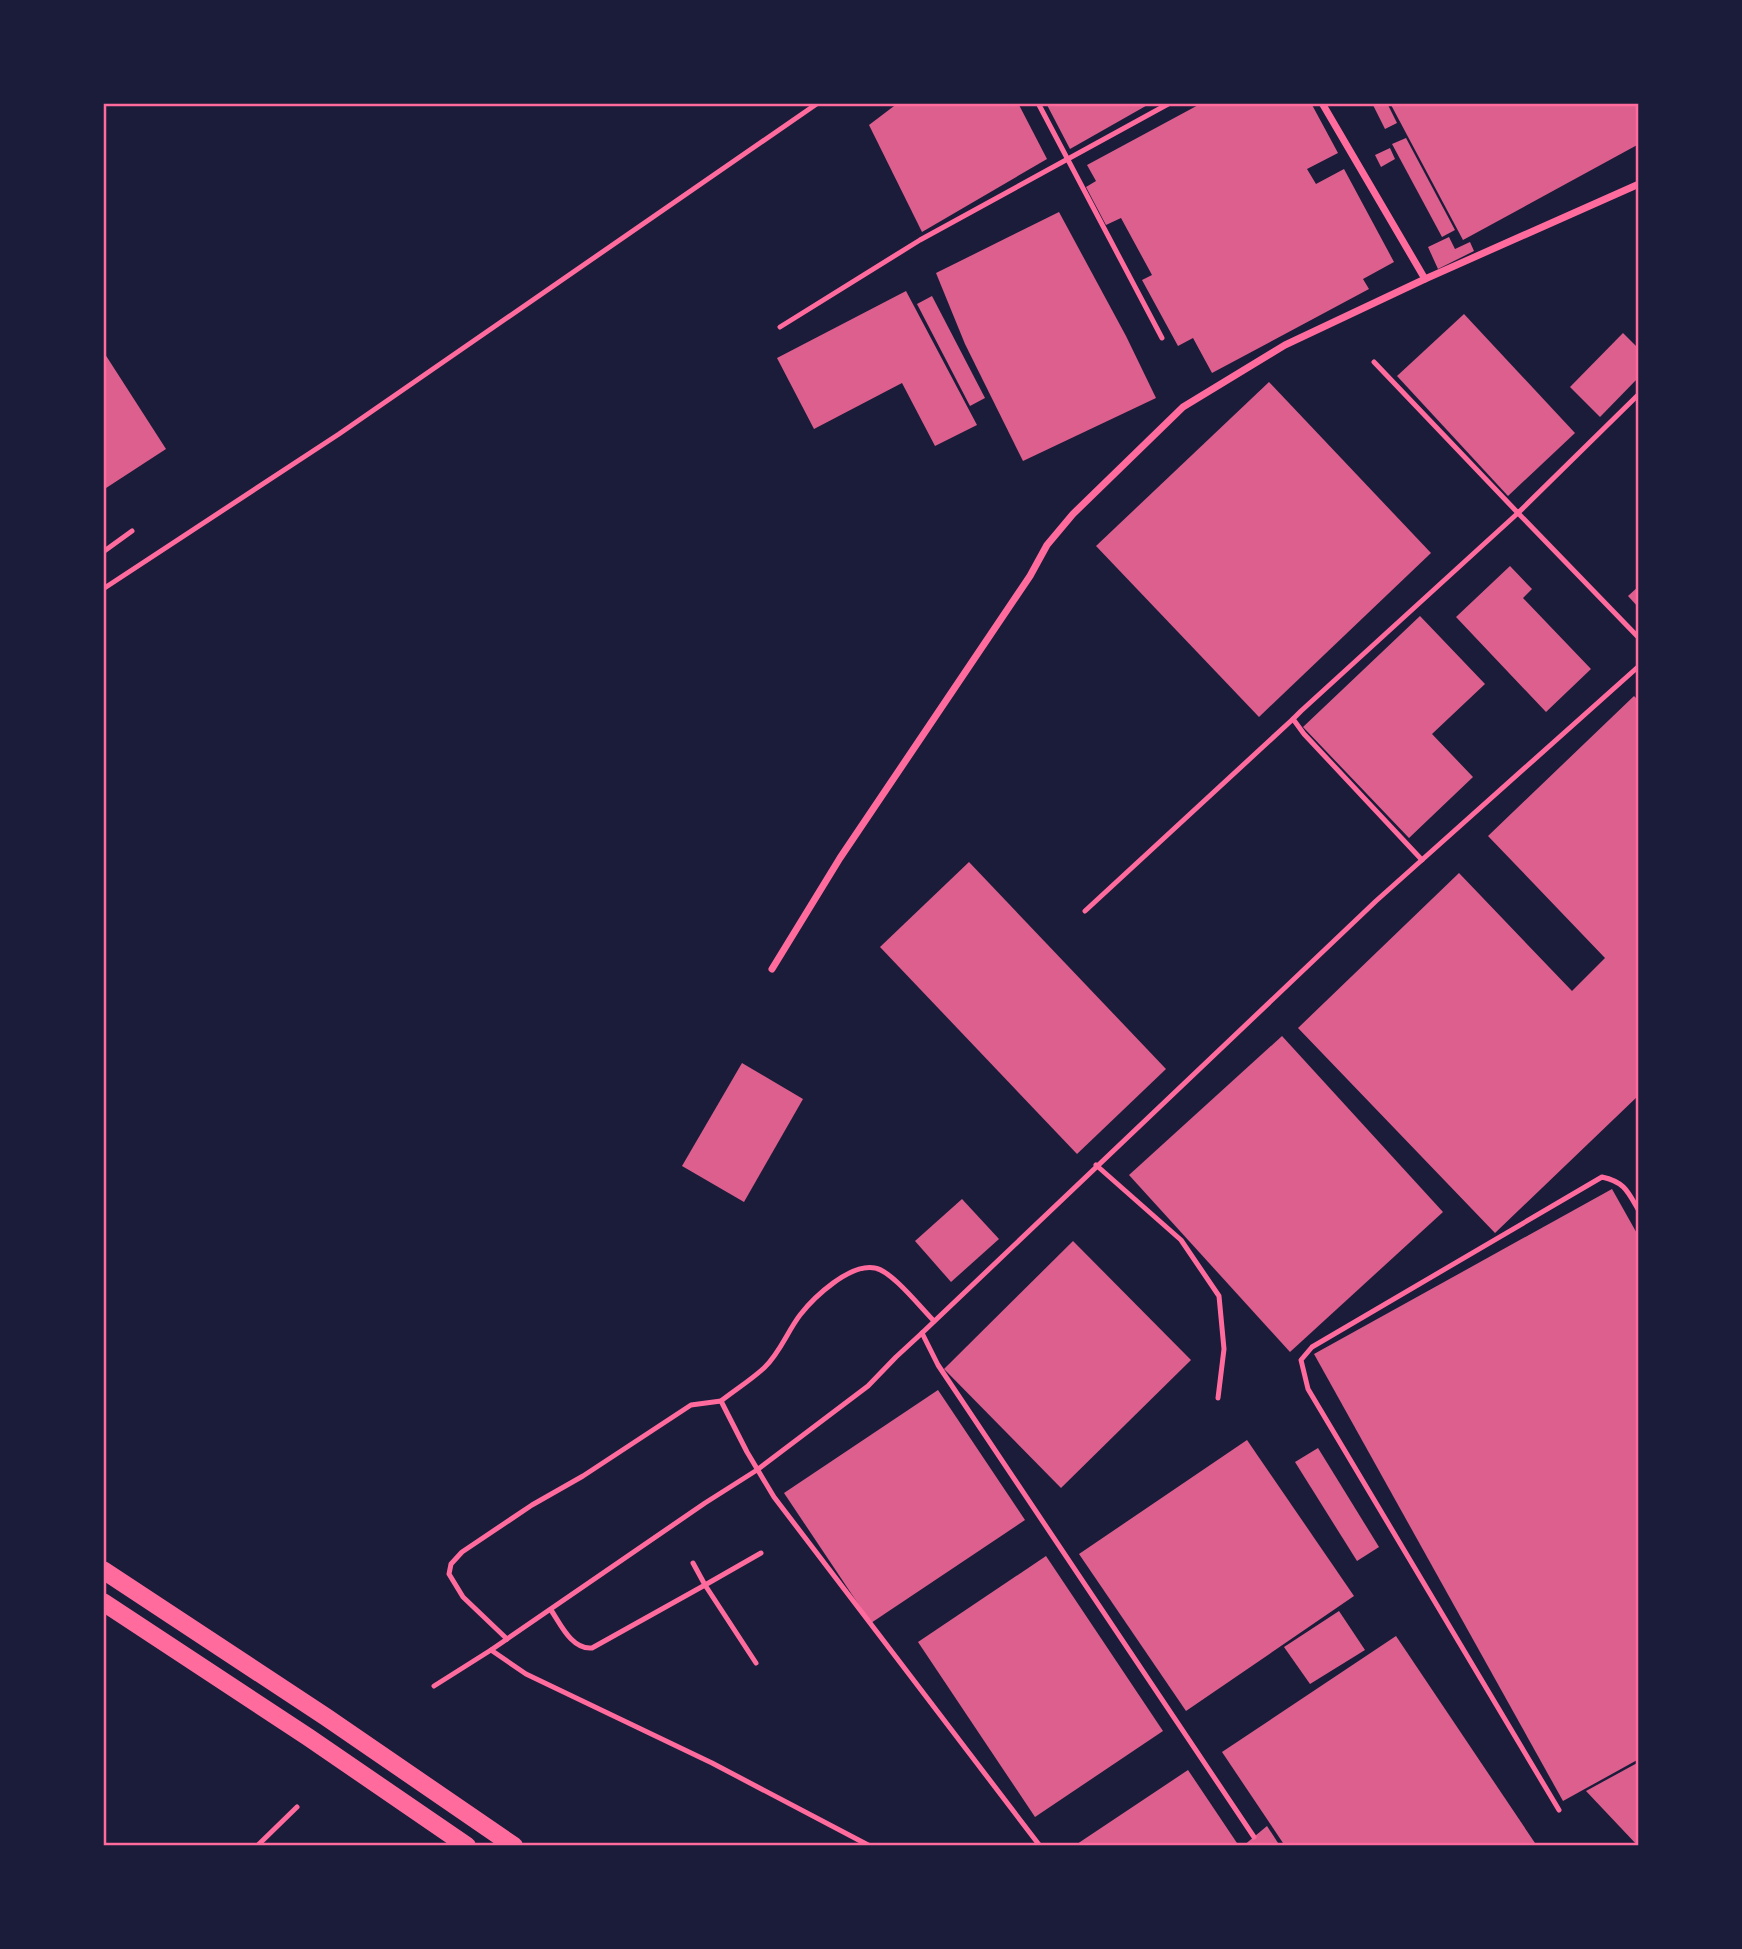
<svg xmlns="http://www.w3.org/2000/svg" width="1742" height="1949" font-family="'DM Sans',sans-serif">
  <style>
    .building { fill: #dd5f8e }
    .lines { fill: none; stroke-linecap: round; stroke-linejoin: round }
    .service { stroke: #ff6b9d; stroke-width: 5 }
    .minor { stroke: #ff6b9d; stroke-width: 7 }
    .motorway { stroke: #ff6b9d; stroke-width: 18 }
    .neatline { fill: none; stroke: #ff6b9d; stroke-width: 2.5 }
  </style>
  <rect width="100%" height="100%" fill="#1b1b3a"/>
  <!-- building -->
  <g class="building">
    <path d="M898,103H1018L1047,159L922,232L869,125Z"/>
    <path d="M1046,103H1151L1070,149Z"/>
    <path d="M1202,103H1311L1338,153L1307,169L1316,184L1344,169L1394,262L1363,279L1369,289L1212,373L1193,338L1178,346L1142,280L1152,275L1121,218L1106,225L1086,187L1096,181L1087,165Z"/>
    <path d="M1372,103H1387L1397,123L1385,129Z"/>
    <path d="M1390,103H1639V144L1463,240Z"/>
    <path d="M1406,138L1455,230L1442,237L1392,144Z"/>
    <path d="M1390,148L1395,159L1381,167L1375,155Z"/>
    <path d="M1059,212L1126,336L1156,398L1023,461L965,344L936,273Z"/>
    <path d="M1449,237L1455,249L1470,242L1474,251L1438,269L1428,247Z"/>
    <path d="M906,291L977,425L935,446L902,383L814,429L777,358Z"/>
    <path d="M932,296L985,398L970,406L917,304Z"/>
    <path d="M1464,314L1575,433L1508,496L1397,376Z"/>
    <path d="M1623,333L1639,349V377L1600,417L1570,387Z"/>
    <path d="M103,351L166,449L103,490Z"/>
    <path d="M1269,382L1431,553L1259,717L1096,546Z"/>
    <path d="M1510,566L1532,589L1523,598L1591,669L1546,712L1456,617Z"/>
    <path d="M1639,586V608L1628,596Z"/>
    <path d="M1420,616L1485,684L1432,734L1473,777L1409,838L1303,727Z"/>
    <path d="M1634,696L1639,701V1095L1495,1233L1298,1028L1459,873L1572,991L1605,958L1488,836Z"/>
    <path d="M969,862L1166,1069L1077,1154L880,947Z"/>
    <path d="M1282,1036L1443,1212L1290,1352L1129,1175Z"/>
    <path d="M742,1063L803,1099L744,1202L682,1166Z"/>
    <path d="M1612,1189L1639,1237V1759L1563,1801L1314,1354Z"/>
    <path d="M962,1199L999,1239L951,1282L915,1241Z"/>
    <path d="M1073,1241L1191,1360L1061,1488L944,1369Z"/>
    <path d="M938,1390L1025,1520L871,1623L784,1493Z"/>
    <path d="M1247,1440L1354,1596L1186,1711L1079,1554Z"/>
    <path d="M1318,1448L1379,1547L1357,1561L1295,1462Z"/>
    <path d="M1046,1556L1163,1731L1035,1817L918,1642Z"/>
    <path d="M1339,1611L1365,1650L1310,1684L1284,1647Z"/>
    <path d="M1396,1636L1537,1846H1285L1222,1752Z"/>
    <path d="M1639,1762V1846H1638L1586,1791Z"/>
    <path d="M1188,1770L1239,1846H1074Z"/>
    <path d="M1267,1826L1280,1846H1243Z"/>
  </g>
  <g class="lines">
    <!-- service -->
    <g class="service">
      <path d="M1038,103L1162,338"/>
      <path d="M780,327L920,240L1170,103"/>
      <path d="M1374,362L1518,513L1639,394"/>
      <path d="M103,552L132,531"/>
      <path d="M103,589L339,434L818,103"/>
      <path d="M1422,860L1304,734L1293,719L1301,711L1518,513L1639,638"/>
      <path d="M1085,911L1293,719"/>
      <path d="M1096,1165L1181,1240L1219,1296L1224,1349L1218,1398"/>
      <path d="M934,1321C921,1308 892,1271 875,1268C850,1263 814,1297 800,1315C787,1332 780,1353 764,1368C751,1380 735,1390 721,1401L747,1452L774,1497L1040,1846"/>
      <path d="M693,1563L705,1585L761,1553"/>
      <path d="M551,1610C561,1625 572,1650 592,1648L705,1585L756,1663"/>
      <path d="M507,1639L463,1597L449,1574L451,1564L462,1552L532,1505L583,1476L691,1405L721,1401"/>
      <path d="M491,1650L705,1503L757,1470L868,1386L896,1357L922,1333"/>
      <path d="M434,1686L491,1650L526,1674L712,1763L870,1846"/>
      <path d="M1559,1810L1308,1389L1301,1360L1312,1347L1602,1177C1625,1182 1628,1192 1639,1211"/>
      <path d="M1254,1837L938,1365L922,1333L1376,901L1639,666"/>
      <path d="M257,1846L297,1807"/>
    </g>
    <!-- minor -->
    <g class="minor">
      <path d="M1322,103L1425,279"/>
      <path d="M772,969L840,858L1030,576L1047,545L1073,514L1183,407L1285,345L1425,279L1639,184"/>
    </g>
    <!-- motorway -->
    <g class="motorway">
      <path d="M103,1570L326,1717L514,1846"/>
      <path d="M103,1602L308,1737L467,1846"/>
    </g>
  </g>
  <!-- border -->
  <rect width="1742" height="1949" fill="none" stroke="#1b1b3a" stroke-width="210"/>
  <rect x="105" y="105" width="1532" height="1739" class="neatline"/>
</svg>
